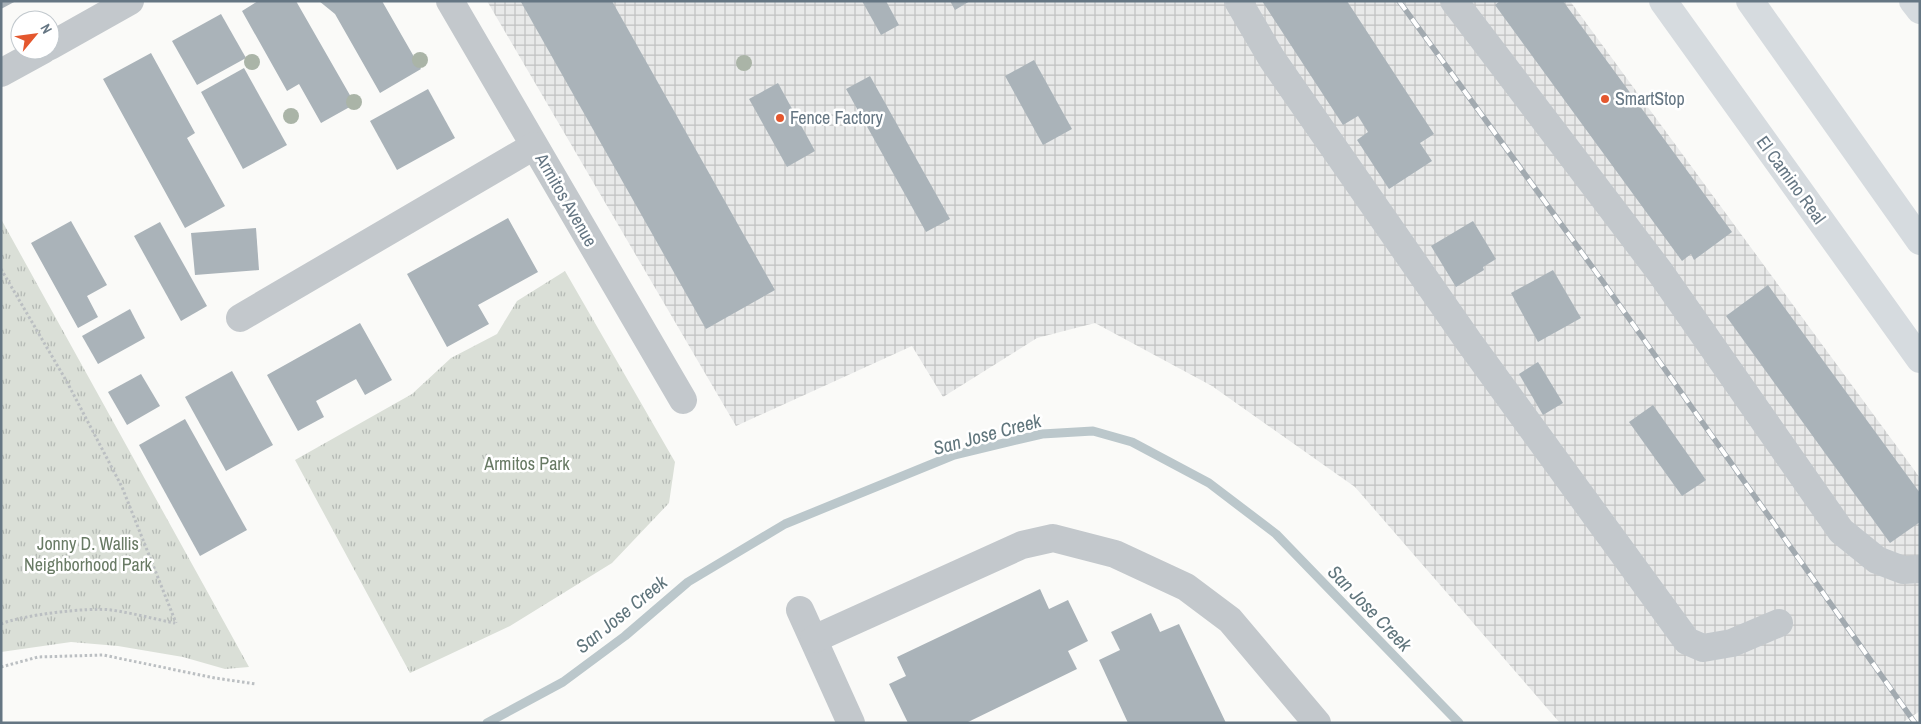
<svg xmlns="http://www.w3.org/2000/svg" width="1921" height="724" font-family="'Archivo Narrow',sans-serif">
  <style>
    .industrial { fill: url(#industrial-grid) }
    .grass { fill: url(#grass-tufts) }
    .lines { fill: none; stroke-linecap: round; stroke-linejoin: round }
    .stream { stroke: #bbc7cb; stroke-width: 9 }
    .building { fill: #aab3b9 }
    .path { stroke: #bbbfc2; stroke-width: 3; stroke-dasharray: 2.5 2.5; stroke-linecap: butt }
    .minor { stroke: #c3c8cc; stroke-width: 28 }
    .major { stroke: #d6dbdf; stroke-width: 28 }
    .highway { stroke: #d6dbdf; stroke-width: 28 }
    .rail-casing { stroke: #a2aab0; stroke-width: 5.5 }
    .rail { stroke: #fff; stroke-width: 4; stroke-dasharray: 11; stroke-linecap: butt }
    .tree { fill: #aab4a7 }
    .poi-dot { fill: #e4572e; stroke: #fff; stroke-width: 2 }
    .labels { text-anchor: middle; stroke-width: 5; stroke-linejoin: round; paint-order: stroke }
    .poi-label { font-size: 18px; fill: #657683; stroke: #fff; text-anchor: start }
    .street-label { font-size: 18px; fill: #657683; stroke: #fff }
    .park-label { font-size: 18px; fill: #687a64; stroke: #fff }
    .water-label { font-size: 19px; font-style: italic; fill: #60757c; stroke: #fff }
  </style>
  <defs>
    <pattern id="industrial-grid" width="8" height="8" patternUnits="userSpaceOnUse" patternTransform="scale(1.25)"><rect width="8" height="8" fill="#e8e9e9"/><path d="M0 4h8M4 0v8" fill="none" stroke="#c0c1c2"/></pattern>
    <pattern id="grass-tufts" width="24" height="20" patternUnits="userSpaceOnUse" patternTransform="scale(1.25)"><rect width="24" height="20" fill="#dadfd7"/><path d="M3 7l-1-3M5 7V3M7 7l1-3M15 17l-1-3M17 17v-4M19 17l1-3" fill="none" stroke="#b4b9b4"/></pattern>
  </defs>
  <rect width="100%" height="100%" fill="#fafaf8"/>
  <!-- industrial -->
  <path class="industrial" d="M487,1H1570L1920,478V711L1902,723H1560L1355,487L1212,386L1095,323L1037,338L943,397L912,346L736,426Z"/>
  <!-- grass -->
  <g class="grass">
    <path d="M1,219L249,667L225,669L183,657L118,646L71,642L1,652Z"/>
    <path d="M565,271L675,462L669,503L612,563L510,626L410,673L295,460L412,394L451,358L497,334L517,301Z"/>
  </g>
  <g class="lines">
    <!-- stream -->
    <path class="stream" d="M487,723L563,682L625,636L688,582L785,524L954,455L1042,434L1093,431L1132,442L1209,483L1276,534L1459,723"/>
  </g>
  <!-- building -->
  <g class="building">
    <path d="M1,1H16L1,9Z"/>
    <path d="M258,1H296L355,104L321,123L299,84L287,91L242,11Z"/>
    <path d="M319,1H382L421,69L380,93L335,14Z"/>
    <path d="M523,1H612L775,290L706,329L521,2Z"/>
    <path d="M862,1H886L899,25L881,35Z"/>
    <path d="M950,1H970L955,10Z"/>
    <path d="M1262,1H1347L1434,134L1420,143L1432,161L1389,189L1357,140L1368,132L1358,116L1343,125Z"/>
    <path d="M1500,1H1563L1732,232L1694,260L1691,254L1682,261L1495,5Z"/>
    <path d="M221,14L246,58L197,85L172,41Z"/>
    <path d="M151,53L195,133L187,138L225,206L185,228L103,79Z"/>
    <path d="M1034,60L1072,129L1043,145L1005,76Z"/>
    <path d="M244,68L287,145L243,169L201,92Z"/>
    <path d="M870,76L950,219L926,232L846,89Z"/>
    <path d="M778,83L815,151L787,167L749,99Z"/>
    <path d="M428,89L455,138L397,170L370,121Z"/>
    <path d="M508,218L538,272L478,305L489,324L447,347L407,274Z"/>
    <path d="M71,221L107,285L87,296L98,317L78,328L31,243Z"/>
    <path d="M1473,221L1496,259L1483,267L1484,270L1456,287L1431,246Z"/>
    <path d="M160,222L207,306L181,321L134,236Z"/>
    <path d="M256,228L259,270L195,275L191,233Z"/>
    <path d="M1553,270L1581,318L1538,342L1511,293Z"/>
    <path d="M1768,285L1920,493V522L1890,543L1726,316Z"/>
    <path d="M130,309L145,338L98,364L82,336Z"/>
    <path d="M360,323L392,380L365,395L356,379L316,401L324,417L298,431L267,375Z"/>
    <path d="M1538,362L1563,403L1543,415L1519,374Z"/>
    <path d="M232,371L273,445L226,471L185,397Z"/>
    <path d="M141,374L160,406L127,425L108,392Z"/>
    <path d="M1653,405L1706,480L1682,496L1629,422Z"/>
    <path d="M185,419L247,530L200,556L139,445Z"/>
    <path d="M1040,589L1049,609L1068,600L1088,641L1068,651L1077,669L966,723H908L889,684L906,676L897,657Z"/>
    <path d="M1151,613L1160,632L1179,624L1226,723H1128L1099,660L1120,650L1111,632Z"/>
  </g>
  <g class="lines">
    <!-- path -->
    <g class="path">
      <path d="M1,269L67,382L122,487L176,623"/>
      <path d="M1,624C22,615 88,607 111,610C133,613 154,619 175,623"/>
      <path d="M1,667L38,657L103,655L215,678L256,684"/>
    </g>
    <!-- minor -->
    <g class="minor">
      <path d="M450,1L683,400"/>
      <path d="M1238,1L1272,59L1469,342L1687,641L1703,648L1732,643L1779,623"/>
      <path d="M1454,1L1660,272L1841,531L1877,560L1903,570L1920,569"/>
      <path d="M50,46L130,1"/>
      <path d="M1,73L43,50"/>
      <path d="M240,318L534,146"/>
      <path d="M800,610L851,723"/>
      <path d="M814,639L1022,545L1053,538L1115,554L1186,587L1230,620L1317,723"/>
    </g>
    <!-- major -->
    <path class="major" d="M1913,1L1920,10"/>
    <!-- highway -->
    <g class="highway">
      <path d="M1663,1L1920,359"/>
      <path d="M1750,1L1920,241"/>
    </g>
    <defs>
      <path id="rail" d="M1399,1L1601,279L1915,723"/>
    </defs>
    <!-- rail casing -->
    <use href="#rail" class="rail-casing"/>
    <!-- rail -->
    <use href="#rail" class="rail"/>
  </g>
  <!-- trees -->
  <g class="tree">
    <circle cx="420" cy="60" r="8"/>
    <circle cx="252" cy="62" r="8"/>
    <circle cx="744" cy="63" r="8"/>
    <circle cx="354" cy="102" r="8"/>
    <circle cx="291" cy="116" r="8"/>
  </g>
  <!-- markers -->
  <g class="poi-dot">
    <circle cx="1605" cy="99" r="5"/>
    <circle cx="780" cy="118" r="5"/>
  </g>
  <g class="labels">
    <!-- poi labels -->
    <g class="poi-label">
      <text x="1615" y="105">SmartStop</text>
      <text x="790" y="124">Fence Factory</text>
    </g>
    <!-- street labels -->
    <g class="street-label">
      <text transform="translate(1791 180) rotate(54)" y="6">El Camino Real</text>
      <text transform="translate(566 200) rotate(60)" y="6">Armitos Avenue</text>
    </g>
    <!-- park labels -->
    <g class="park-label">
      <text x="527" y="470">Armitos Park</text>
      <text x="88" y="550">Jonny D. Wallis<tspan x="88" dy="21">Neighborhood Park</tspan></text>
    </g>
    <!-- water labels -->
    <g class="water-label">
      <text transform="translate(987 434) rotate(-15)" y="7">San Jose Creek</text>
      <text transform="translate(1370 608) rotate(46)" y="7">San Jose Creek</text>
      <text transform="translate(621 614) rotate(-39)" y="7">San Jose Creek</text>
    </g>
  </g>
  <!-- border -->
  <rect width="1921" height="724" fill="none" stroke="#657683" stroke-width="5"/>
  <!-- north arrow -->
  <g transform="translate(35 35) rotate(61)"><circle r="24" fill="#ffffff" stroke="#c1c8cd"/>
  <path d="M0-4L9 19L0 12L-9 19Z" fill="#e4572e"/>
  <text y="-8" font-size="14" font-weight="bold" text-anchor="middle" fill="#657683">N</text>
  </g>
</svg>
